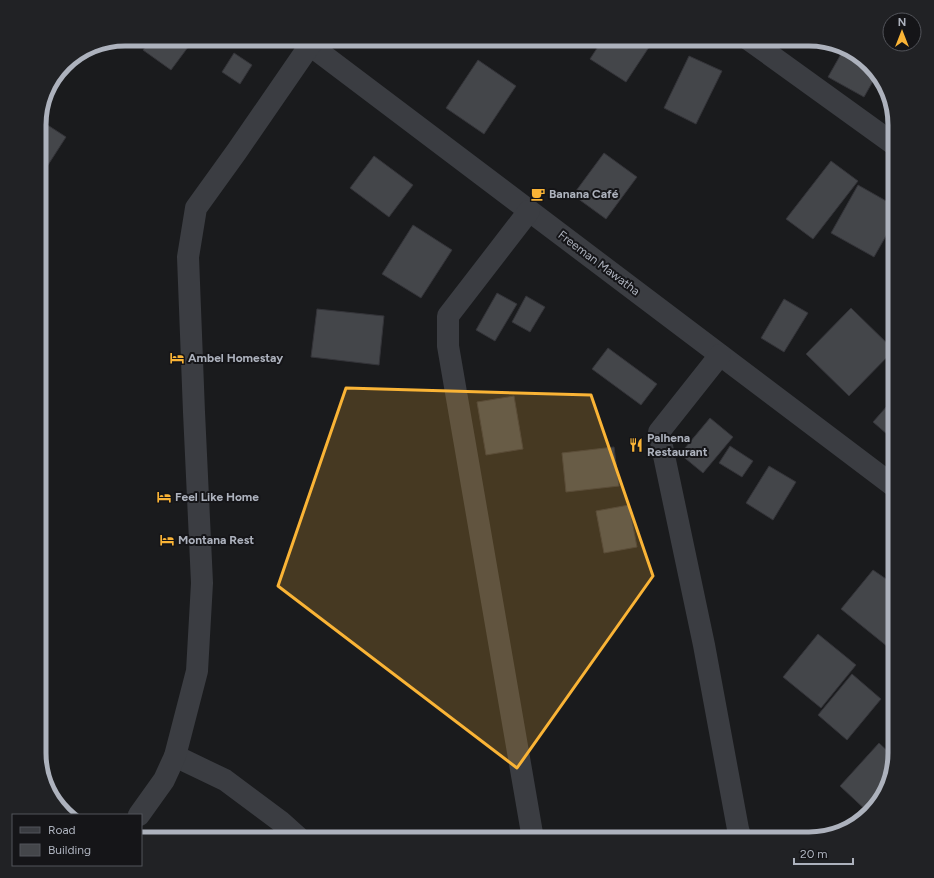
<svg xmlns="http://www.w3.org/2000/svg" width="934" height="878" font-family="Figtree,sans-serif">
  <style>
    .building { fill: #44464a; stroke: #343439 }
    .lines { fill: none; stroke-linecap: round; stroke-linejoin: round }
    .minor { stroke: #3b3d42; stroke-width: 22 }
    .marked { fill: #fab436; fill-opacity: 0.2; stroke: #fab436; stroke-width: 3; stroke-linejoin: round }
    .labels { text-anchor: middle; stroke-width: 4; stroke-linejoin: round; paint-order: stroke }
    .poi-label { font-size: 12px; font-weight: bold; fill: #adb2bd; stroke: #151518; text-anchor: start }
    .street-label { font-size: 12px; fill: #adb2bd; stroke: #151518 }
    .rim { fill: none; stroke: #adb2bd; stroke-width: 5 }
  </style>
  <rect width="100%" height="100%" fill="#1a1b1d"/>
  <!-- building -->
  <g class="building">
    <path d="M152,39H194L171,70L143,50Z"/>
    <path d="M603,39H607L616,45L621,39H650L653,41L626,82L590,59Z"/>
    <path d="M845,47L847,48L870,64L877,74L864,97L828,77Z"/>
    <path d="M234,53L252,65L240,84L222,72Z"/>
    <path d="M689,56L722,71L696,124L664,108Z"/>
    <path d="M478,60L516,86L484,134L446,108Z"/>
    <path d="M46,124L66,137L39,179V134Z"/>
    <path d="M604,153L637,177L606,219L573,195Z"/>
    <path d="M374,156L413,185L389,217L350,188Z"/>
    <path d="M831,161L858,181L813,239L786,219Z"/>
    <path d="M858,185L895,206V220L874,257L831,233Z"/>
    <path d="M413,225L452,250L421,298L382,274Z"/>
    <path d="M497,293L517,304L495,341L476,330Z"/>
    <path d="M526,296L545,307L530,332L512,322Z"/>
    <path d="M784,299L808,313L784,352L761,338Z"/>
    <path d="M851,308L894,350L849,396L806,354Z"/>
    <path d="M317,309L384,316L379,365L311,357Z"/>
    <path d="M608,348L657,384L641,405L592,369Z"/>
    <path d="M514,396L523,449L486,455L477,402Z"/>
    <path d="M895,397V441L873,422Z"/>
    <path d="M710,418L733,437L703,473L680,454Z"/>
    <path d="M730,446L753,461L742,477L719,463Z"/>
    <path d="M614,447L619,486L566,492L562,453Z"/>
    <path d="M769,466L796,482L773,520L746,503Z"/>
    <path d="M629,505L637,547L604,553L596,511Z"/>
    <path d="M873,570L895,585V637L888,647L841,609Z"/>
    <path d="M818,634L856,665L821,708L783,677Z"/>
    <path d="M852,674L881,699L847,740L818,715Z"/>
    <path d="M879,743L894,757L888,786L870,814L840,786Z"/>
  </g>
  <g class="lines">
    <!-- minor -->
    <g class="minor">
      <path d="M302,39L895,487"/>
      <path d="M748,39L895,145"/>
      <path d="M529,211L448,316V346L533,839"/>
      <path d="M720,355L659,432L704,645L738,829L741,839"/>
      <path d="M175,756L225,780L280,821L300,839"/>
      <path d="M139,815L164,780L175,756L197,671L202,583L194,412L188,257L196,208L237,151L310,45L316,39"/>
    </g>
  </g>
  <!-- marked area -->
  <path class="marked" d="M346,388L591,395L653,576L517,768L278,586Z"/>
  <!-- icons -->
  <defs>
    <symbol id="cafe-bare" viewBox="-9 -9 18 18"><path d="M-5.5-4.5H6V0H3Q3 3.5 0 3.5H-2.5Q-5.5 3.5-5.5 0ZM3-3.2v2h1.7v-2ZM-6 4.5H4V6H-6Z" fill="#fab436" stroke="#151518" stroke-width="2.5" paint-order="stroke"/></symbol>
    <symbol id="hotel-bare" viewBox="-9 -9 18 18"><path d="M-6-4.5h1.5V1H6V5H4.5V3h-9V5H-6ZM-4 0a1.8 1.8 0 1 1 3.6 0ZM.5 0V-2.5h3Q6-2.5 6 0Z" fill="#fab436" stroke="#151518" stroke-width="2.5" paint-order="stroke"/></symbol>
    <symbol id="restaurant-bare" viewBox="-9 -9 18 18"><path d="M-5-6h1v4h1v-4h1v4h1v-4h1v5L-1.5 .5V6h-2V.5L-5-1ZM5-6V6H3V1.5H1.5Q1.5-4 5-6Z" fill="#fab436" stroke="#151518" stroke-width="2.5" paint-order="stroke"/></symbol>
  </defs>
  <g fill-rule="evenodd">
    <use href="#cafe-bare" x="528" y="184" width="20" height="20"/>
    <use href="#hotel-bare" x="167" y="348" width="20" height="20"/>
    <use href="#restaurant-bare" x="626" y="435" width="20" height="20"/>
    <use href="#hotel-bare" x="154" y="487" width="20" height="20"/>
    <use href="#hotel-bare" x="157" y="530" width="20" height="20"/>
  </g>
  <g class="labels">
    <!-- poi labels -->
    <g class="poi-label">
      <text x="549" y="198">Banana Café</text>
      <text x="188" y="362">Ambel Homestay</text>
      <text x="647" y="442">Palhena<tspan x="647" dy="14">Restaurant</tspan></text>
      <text x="175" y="501">Feel Like Home</text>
      <text x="178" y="544">Montana Rest</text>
    </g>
    <!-- street labels -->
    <g class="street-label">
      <text transform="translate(599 263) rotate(37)" y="4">Freeman Mawatha</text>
    </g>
  </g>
  <!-- crop -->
  <path d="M0 0H934V878H0ZM125 46H809A79 79 0 0 1 888 125V753A79 79 0 0 1 809 832H125A79 79 0 0 1 46 753V125A79 79 0 0 1 125 46Z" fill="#212225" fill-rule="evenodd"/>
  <path class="rim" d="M125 46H809A79 79 0 0 1 888 125V753A79 79 0 0 1 809 832H125A79 79 0 0 1 46 753V125A79 79 0 0 1 125 46Z"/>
  <!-- legend -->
  <rect x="12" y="814" width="130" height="52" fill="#151518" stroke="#52545a"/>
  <rect x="20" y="827" width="20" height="6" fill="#3b3d42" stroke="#52545a"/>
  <text x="48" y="834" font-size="12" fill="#adb2bd">Road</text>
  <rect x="20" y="844" width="20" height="12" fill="#44464a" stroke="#52545a"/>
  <text x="48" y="854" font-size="12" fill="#adb2bd">Building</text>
  <!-- north arrow -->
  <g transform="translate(902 32)"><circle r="19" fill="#151518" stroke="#52545a"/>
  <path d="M0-3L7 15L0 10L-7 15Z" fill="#fab436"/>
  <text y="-6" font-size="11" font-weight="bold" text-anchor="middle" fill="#adb2bd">N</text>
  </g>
  <!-- scale -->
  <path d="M794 858v6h59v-6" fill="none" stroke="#adb2bd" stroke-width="2"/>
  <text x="800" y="858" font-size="12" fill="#adb2bd" stroke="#151518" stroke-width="3" paint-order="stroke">20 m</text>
</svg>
